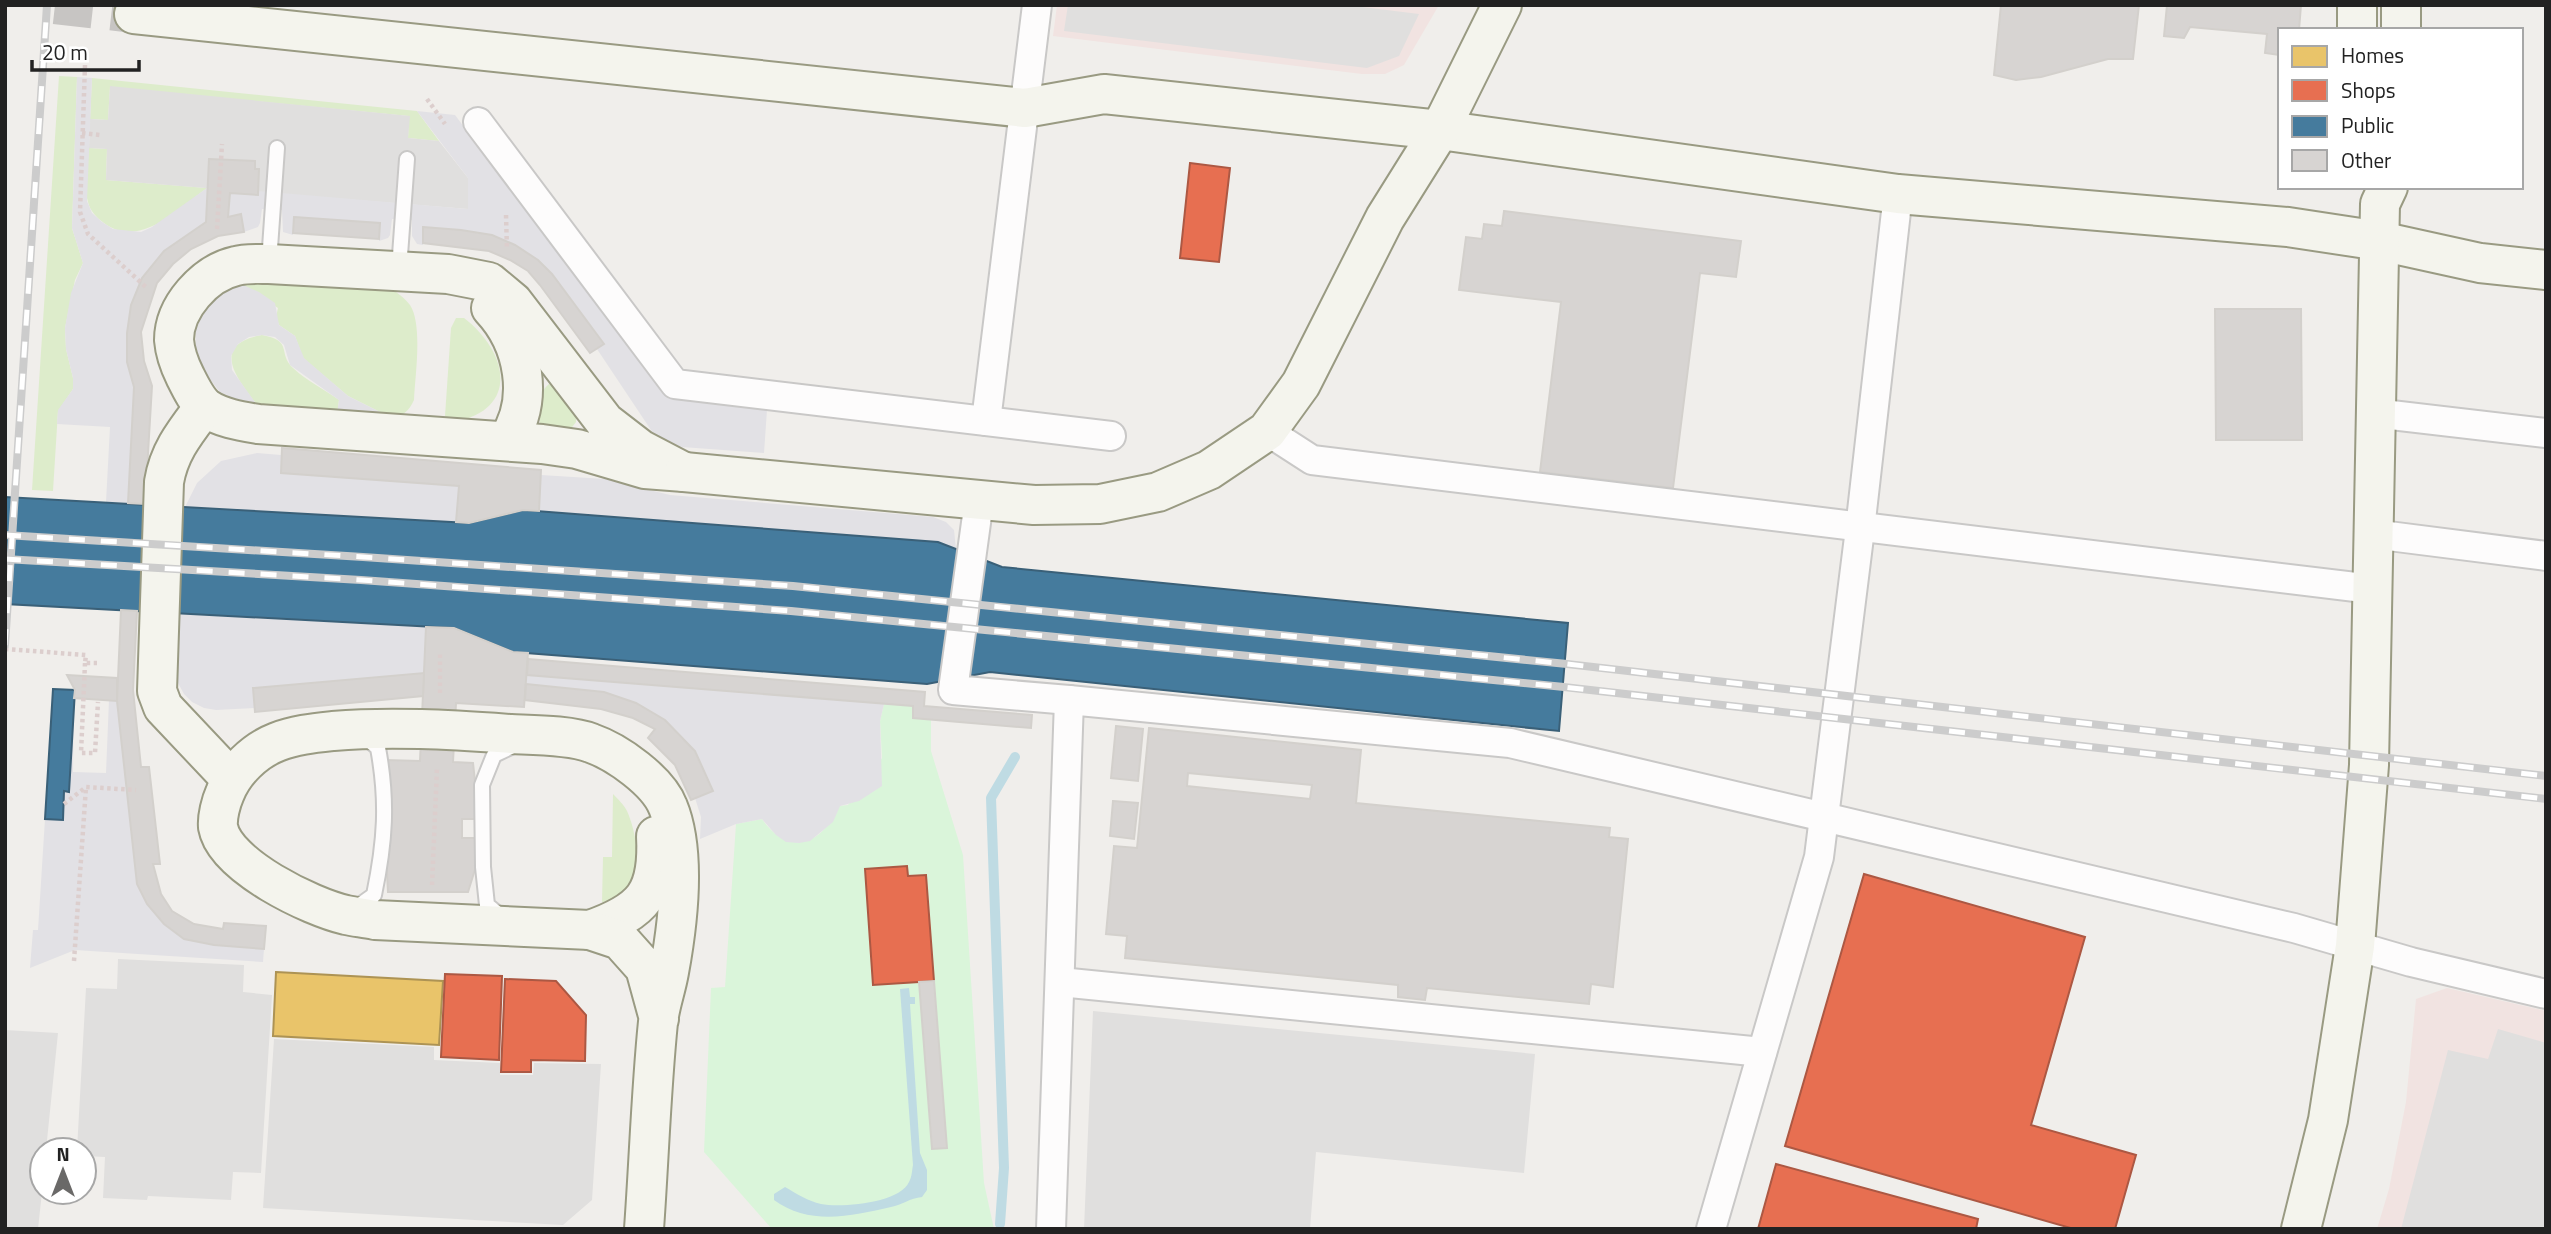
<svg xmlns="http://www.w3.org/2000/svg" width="2551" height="1234" font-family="'Titillium Web',sans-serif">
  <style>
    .commercial { fill: #f1e3e1 }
    .grass { fill: #ddeccb }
    .park { fill: #daf5da }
    .parking { fill: #e0dfde }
    .plaza { fill: #e2e1e5 }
    .water { fill: #bfdbe3 }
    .homes { fill: #e9c46a; stroke: #ad9354; stroke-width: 2 }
    .shops { fill: #e76f51; stroke: #ac5843; stroke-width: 2 }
    .public { fill: #457b9d; stroke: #3a6078; stroke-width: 2 }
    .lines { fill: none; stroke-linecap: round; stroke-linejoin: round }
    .stream { stroke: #bfdbe3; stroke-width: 10 }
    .building { fill: #d7d4d2; stroke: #d3d0cc; stroke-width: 2; fill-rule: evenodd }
    .secondary-tunnel { stroke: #c7c5c3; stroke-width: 38; stroke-dasharray: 38 19; stroke-linecap: butt }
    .lane-casing { stroke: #c9c8c7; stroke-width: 18 }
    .street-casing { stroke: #c9c8c7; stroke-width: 32 }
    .secondary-casing { stroke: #999a82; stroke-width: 42 }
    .path { stroke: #dccecd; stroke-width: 4.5; stroke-dasharray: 3.5 3.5; stroke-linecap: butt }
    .lane { stroke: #fdfcfc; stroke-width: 14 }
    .street { stroke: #fdfcfc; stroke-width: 28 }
    .secondary { stroke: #f4f4ed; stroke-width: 38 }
    .rail-casing { stroke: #ccc; stroke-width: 8 }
    .rail { stroke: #fff; stroke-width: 5; stroke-dasharray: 16; stroke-linecap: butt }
  </style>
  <rect width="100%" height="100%" fill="#f0eeeb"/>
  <!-- commercial -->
  <g class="commercial">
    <path d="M1057,5H1439L1404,65L1385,74H1362L1053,36Z"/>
    <path d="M2447,988L2546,1011V1229H2377L2389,1189L2406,1102L2416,999Z"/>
  </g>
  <!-- grass -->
  <g class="grass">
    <path d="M59,76L77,77L72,228L83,263L75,280L65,328L66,349L73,378V389L58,411L53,491L32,490Z"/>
    <path d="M92,78L417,111L439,141L408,138L409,116L110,87L108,120L90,119Z"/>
    <path d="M89,148L107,149L106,180L207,188C179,208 140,250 104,223C97,218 90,211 88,202C83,187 88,165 89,148Z"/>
    <path d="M260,282L389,287C396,292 405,298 410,305C423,325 415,376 414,400C409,411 404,415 392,418L348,396L303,358L295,336L279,325L276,317L278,308L241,284Z"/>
    <path d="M456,318H464C507,351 521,408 455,422L445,416L451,328Z"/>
    <path d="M262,335C294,341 277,353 293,368C307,381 324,389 339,400L337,414L257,405C237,378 209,345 262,335Z"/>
    <path d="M549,384L554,385L576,413V422L569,431L540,425C540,412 538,392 549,384Z"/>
    <path d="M613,794C618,799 624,805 627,811C640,840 647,899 602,902L603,857H612Z"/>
  </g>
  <!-- park -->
  <path class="park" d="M884,704L913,706V718L931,719V751L963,855L984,1183L994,1229H772L704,1152L711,988L725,987L736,824L762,819C789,858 823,844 839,806L848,805L882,758L880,721Z"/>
  <!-- parking -->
  <g class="parking">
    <path d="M1068,5H1346L1419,14L1399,56L1367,68L1064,31Z"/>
    <path d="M110,86L410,116L408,138L439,141L468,178V209L106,180L107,149L89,148L90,119L108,120Z"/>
    <path d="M118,959L244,965L243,992L272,995L261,1173L233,1172L231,1200L148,1196L147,1200L103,1198L105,1157L84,1156V1150H77L86,988L117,989Z"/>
    <path d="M1093,1011L1535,1054L1524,1173L1316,1152L1310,1229H1084Z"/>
    <path d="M2498,1029L2546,1043V1229H2401L2448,1050L2488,1059Z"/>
    <path d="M5,1030L58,1033L46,1150H42V1192L38,1229H5Z"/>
    <path d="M274,1039L434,1047V1060L500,1063V1075H533L534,1063L601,1064L592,1200L563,1225L263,1208Z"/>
  </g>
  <!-- plaza -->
  <g class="plaza">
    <path d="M77,77L92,78L87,201L92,213L102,222L113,229L141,232L152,227L207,188L206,222L164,251L142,278L131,305L127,333V362L134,387L128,503L106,502L110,427L57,424L58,410L73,389V378L66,349L65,328L71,293L83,263L72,228Z"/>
    <path d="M417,111L455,115L667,397L767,410L764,453L682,447L657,439L597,349L604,343L552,274L538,260L515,245L492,235L461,230L424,228L423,245L417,244L412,236V220L392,219L390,235L388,238L379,241L380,223L294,217L293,235L283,232L282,210L262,209L260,223L258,227L244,232L241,214L228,217L230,193L258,195V191L468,209V178Z"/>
    <path d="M241,284L259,292L275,303L279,325L295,336L304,358L348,396L392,418L337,414L339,400L290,365L284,345L275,337L262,335L249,337L238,344L231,356L232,370L257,405L235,399L220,392L200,367L196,353V328L199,318L215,296Z"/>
    <path d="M257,453L281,455V473L459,486L456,522L185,507L197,483L221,461Z"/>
    <path d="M541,475L605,479L670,495L933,517L946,522L954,530L956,549L937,542L539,511Z"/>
    <path d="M177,614L426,627L424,673L254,688L255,708L216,710L204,708L192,702L184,694L178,683L173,668Z"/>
    <path d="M527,675L884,704L880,721L882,786L859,801L840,806L833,822L810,841L799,843L786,842L776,835L762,819L736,824L700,839L701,817L695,798L712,791L695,751L665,720L636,703L604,692L526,684Z"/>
    <path d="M74,698L73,772L106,773L109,700L117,701L126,774L147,904L164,924L184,939L214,945L264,949L263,962L75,950L30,968L33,930H38L45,819L63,820L64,791H69L72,741L63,721Z"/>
  </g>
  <!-- water -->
  <path class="water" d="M909,988L910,997H915V1004H910L920,1153L927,1170V1190L922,1197C910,1198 902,1205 891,1207C852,1216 809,1226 774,1200V1194L785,1187C797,1194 808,1201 821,1204C841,1208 900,1203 909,1182C912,1177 912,1170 913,1165L900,989Z"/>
  <!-- homes -->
  <path class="homes" d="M276,972L443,981L439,1045L273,1036Z"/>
  <!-- shops -->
  <g class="shops">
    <path d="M1190,163L1230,168L1219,262L1180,258Z"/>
    <path d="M907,866L908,876L926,875L934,981L873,985L865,869Z"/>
    <path d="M1864,874L2085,937L2031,1125L2136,1155L2115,1229H2074L1785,1146Z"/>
    <path d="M445,974L502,976L499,1060L441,1057Z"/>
    <path d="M505,979L556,981L586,1015L585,1061L531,1060V1072H501Z"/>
    <path d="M1776,1164L1978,1219L1976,1229H1758Z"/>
  </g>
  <!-- public -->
  <g class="public">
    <path d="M5,497L469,523L523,510L938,542L1002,567L1568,623L1559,731L990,672L927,684L513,652L454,628L5,604Z"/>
    <path d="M53,689L75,690L69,792L64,791L63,820L45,819Z"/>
  </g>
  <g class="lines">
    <!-- stream -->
    <path class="stream" d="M1000,1224L1004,1168L991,798L1015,757"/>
  </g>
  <!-- building -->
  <g class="building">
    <path d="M2001,5H2139L2133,59H2108L2041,77L2016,80L1994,75Z"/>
    <path d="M2167,5H2301L2299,30H2280V55L2265,53L2267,34L2190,27L2184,38L2164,36Z"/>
    <path d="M209,159L255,161V169H259L258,195L230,193L228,217L241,214L244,232L218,236L191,249L173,264L157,283L141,332L144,361L152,386L145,504L128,503L134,387L127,362V333L131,305L142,278L164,251L206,222Z"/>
    <path d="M1504,211L1741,241L1736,277L1700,273L1673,488L1540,472L1561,302L1459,290L1466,237L1482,239L1484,224L1502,226Z"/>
    <path d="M294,217L380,223L379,239L293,233Z"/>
    <path d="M423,227L461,230L492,235L515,245L538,260L552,274L604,344L590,353L540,285L528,271L510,260L489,251L423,243Z"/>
    <path d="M2215,309H2301L2302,440H2216Z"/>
    <path d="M282,448L541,470L539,511L523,510L469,523L456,522L459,486L281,473Z"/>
    <path d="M121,610L137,611L133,690L141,767H149L160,864H153L161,894L172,911L194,924L223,929L224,923L266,926L264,949L214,945L184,939L164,924L147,904L137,884L117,701Z"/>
    <path d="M426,627L454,628L513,652L528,653L524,707L456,703L453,762L473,763L479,819H462V838H475L477,863L468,892H388L385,837L391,815L386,760L420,761Z"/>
    <path d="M528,659L925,692L924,706L1032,715L1031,728L913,718V706L527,675Z"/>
    <path d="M424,673L423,696L255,712L253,688Z"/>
    <path d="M67,675L117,678V701L74,698L75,690Z"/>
    <path d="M526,684L604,692L636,703L665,720L695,751L713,791L691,800L675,765L648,738L655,729L633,718L601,709L525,700Z"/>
    <path d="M1116,726L1143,729L1138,781L1111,778Z"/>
    <path d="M1149,728L1361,750L1356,803L1610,828L1609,837L1628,839L1613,987L1591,984L1589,1004L1427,988L1425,1000L1398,997V985L1125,958L1127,936L1106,934L1114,846L1137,848ZM1188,773L1312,785L1310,799L1187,786Z"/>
    <path d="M1113,801L1138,803L1134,839L1110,836Z"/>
    <path d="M934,981L947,1148L932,1149L919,982Z"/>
  </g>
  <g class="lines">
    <!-- secondary-tunnel -->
    <path class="secondary-tunnel" d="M55,5L134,14"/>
    <defs>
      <g id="lane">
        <path d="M269,262L277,148"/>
        <path d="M399,269L407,159"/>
        <path d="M353,910L374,895C385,842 388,802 378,748L364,736"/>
        <path d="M503,918L487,905L483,867L482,785L494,755L515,745"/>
      </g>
      <g id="street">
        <path d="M478,122L675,384L1111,436"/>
        <path d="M2374,413L2546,433"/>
        <path d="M986,421L1037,5"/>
        <path d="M1267,431L1312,460L2372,589"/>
        <path d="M979,501L953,690L1069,700"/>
        <path d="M2373,534L2546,556"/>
        <path d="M1060,982L1762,1052"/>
        <path d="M1051,1229L1069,700L1510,743L2294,928L2411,962L2546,994"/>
        <path d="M1711,1229L1819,857L1860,529L1898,194"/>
      </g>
      <g id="secondary">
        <path d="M2401,5V30"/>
        <path d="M134,14L1025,108L1104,94L1440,130L1898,194L2288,227L2380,241L2480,263L2546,270"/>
        <path d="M2357,30V5"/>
        <path d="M269,264L448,274L489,282L513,302L605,422L640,449L684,472L645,469L577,449L542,444L258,424C240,421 221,418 206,408C197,401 190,386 185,376C180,366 175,352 174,340C174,307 205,273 236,266C246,263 259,264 269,264Z"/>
        <path d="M491,308C524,343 535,400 507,441"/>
        <path d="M204,407C186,431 169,451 164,482L157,691L163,707L231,779"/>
        <path d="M684,472L1034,505L1100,504L1158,492L1209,470L1267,431L1301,384L1385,218L1440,130L1502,5"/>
        <path d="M590,930C644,911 659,893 656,836"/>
        <path d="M644,1229C649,1160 651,1091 658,1022C660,1005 666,989 669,972C678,923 687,853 668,807C658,781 617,752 591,743C571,735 532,735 511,734C451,730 392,726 333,731C314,733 294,735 277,742C254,751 234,771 225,793C221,802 217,817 218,827C225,866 311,907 346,915C356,917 365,918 375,920L590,930L620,940L645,968L659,1019"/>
        <path d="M2301,1229L2328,1120L2355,946L2369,765L2380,204L2388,187"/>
      </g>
    </defs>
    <!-- lane casing -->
    <use href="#lane" class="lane-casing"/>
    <!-- street casing -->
    <use href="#street" class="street-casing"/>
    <!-- secondary casing -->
    <use href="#secondary" class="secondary-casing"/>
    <!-- path -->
    <g class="path">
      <path d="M85,65L80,212L88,234L148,289"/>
      <path d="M427,99L445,124"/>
      <path d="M82,133L100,135"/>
      <path d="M506,215L507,250"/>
      <path d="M217,229L222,144"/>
      <path d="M5,649L86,655L85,663H97"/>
      <path d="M85,663L81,753H95L98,702"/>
      <path d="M440,693V652"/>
      <path d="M64,804L86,787L136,790"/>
      <path d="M432,885L437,768"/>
      <path d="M74,961L86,787"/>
    </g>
    <!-- lane -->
    <use href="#lane" class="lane"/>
    <!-- street -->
    <use href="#street" class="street"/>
    <!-- secondary -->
    <use href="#secondary" class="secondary"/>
    <defs>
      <g id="rail">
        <path d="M5,535L363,557L793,586L1567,664L2546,776"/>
        <path d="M5,559L361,580L791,611L1564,687L2546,799"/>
        <path d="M5,645L47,5"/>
      </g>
    </defs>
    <!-- rail casing -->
    <use href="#rail" class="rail-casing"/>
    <!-- rail -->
    <use href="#rail" class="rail"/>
  </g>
  <!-- border -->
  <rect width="2551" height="1234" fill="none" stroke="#222222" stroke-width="14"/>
  <!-- legend -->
  <rect x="2278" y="28" width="245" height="161" fill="#ffffff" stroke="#a7a7a7" stroke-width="2"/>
  <rect x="2292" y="46" width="35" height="21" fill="#e9c46a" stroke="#a7a7a7" stroke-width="2"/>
  <text x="2341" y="63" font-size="21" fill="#222222">Homes</text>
  <rect x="2292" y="80" width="35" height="21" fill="#e76f51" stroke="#a7a7a7" stroke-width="2"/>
  <text x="2341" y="98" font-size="21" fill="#222222">Shops</text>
  <rect x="2292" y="116" width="35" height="21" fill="#457b9d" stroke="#a7a7a7" stroke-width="2"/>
  <text x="2341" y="133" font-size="21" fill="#222222">Public</text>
  <rect x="2292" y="150" width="35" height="21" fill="#d7d4d2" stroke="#a7a7a7" stroke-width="2"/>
  <text x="2341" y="168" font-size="21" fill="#222222">Other</text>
  <!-- north arrow -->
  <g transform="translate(63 1171)"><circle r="33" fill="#ffffff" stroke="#a7a7a7" stroke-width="2"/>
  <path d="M0-5L12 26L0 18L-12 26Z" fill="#6a6968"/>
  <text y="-10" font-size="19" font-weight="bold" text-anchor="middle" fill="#222222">N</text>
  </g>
  <!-- scale -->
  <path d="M32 60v10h107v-10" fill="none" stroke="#222222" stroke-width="3.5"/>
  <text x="42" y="60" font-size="21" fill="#222222" stroke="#ffffff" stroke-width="5" paint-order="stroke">20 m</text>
</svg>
